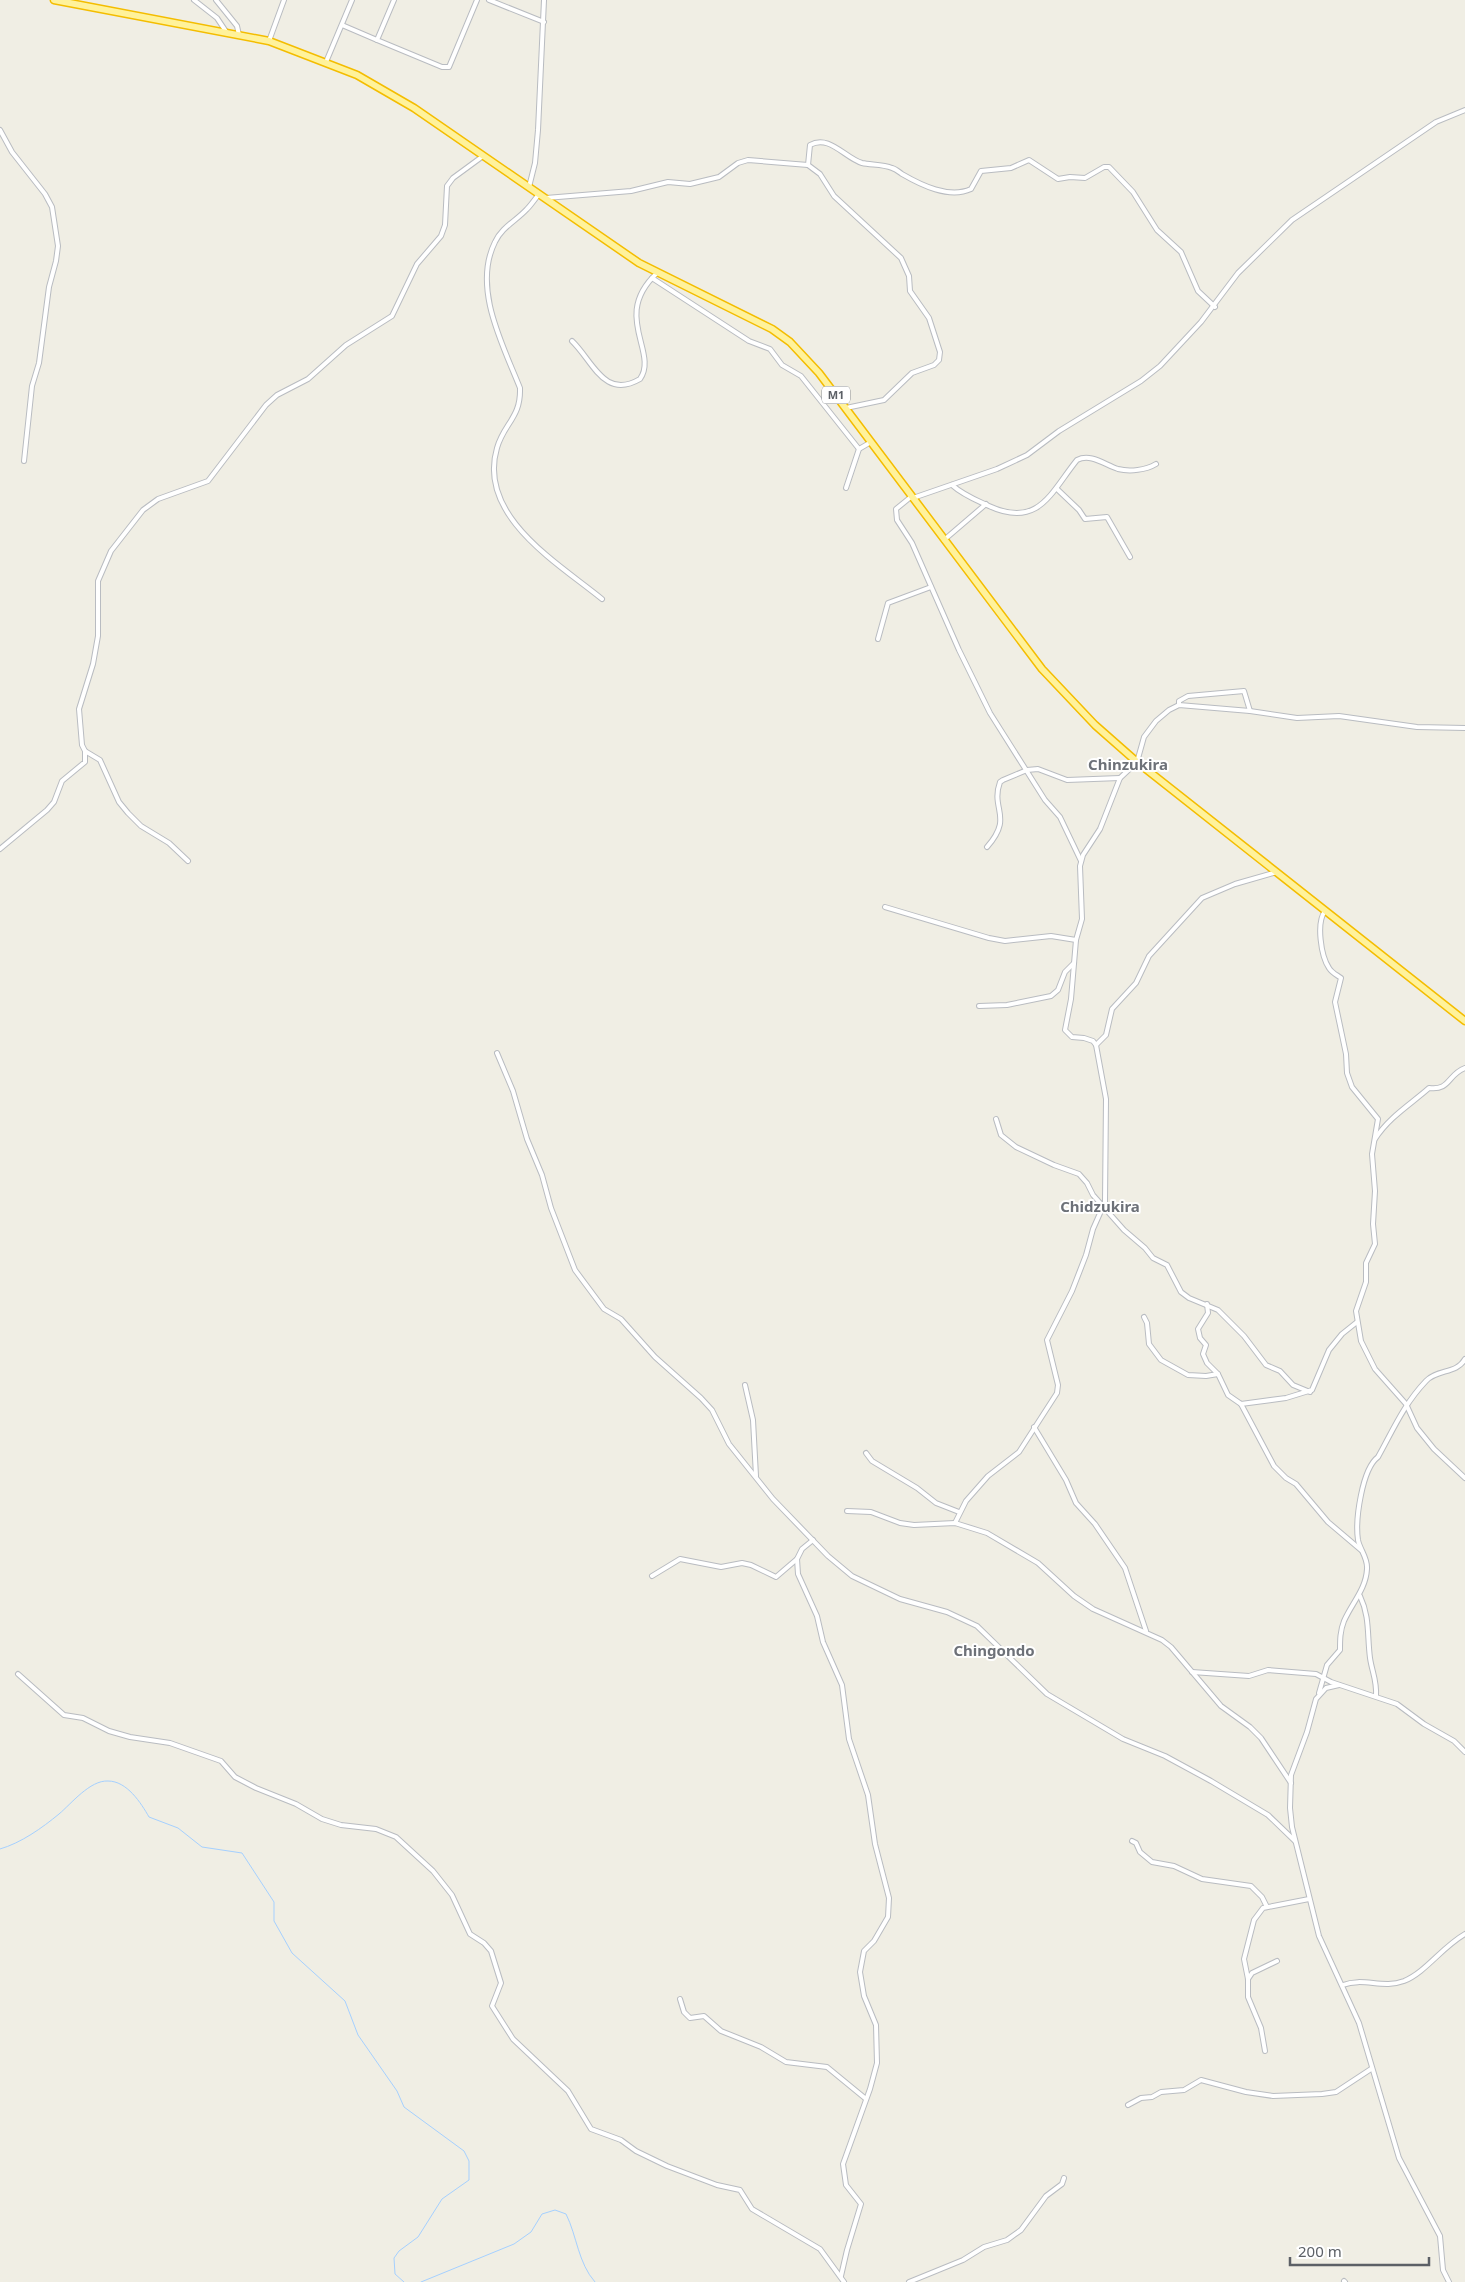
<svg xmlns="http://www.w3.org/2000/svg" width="1465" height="2282" font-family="'Noto Sans',sans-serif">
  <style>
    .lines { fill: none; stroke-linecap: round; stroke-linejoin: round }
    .stream { stroke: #a5d0ff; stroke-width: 1 }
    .minor-casing { stroke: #b9bcc1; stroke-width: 6 }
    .trunk-casing { stroke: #f4bd00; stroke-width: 9 }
    .minor { stroke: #fff; stroke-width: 4 }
    .trunk { stroke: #fff29b; stroke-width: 6 }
    .labels { text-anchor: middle; stroke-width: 4; stroke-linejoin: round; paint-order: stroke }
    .shield { fill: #fff; stroke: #8d9094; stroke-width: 1 }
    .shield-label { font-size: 11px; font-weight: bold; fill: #5c6066 }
    .quarter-label { font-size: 15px; font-weight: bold; fill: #6d7178; stroke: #fff }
  </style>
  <rect width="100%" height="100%" fill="#f0eee4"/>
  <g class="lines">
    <!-- stream -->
    <g class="stream">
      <path d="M0,1849C21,1843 42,1828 59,1814C71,1804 90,1780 108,1781C127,1781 141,1803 149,1817L178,1828L202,1847L242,1853L274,1902V1921L292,1953L345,2001L358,2035L397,2091L404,2107L464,2151L469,2161V2180L442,2199L418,2237L399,2251L394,2258L395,2274L404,2282"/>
      <path d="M421,2282L514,2244L531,2232L542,2214L555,2210L566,2214C577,2236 578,2263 595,2282"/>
    </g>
    <defs>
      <g id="minor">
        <path d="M194,0L217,18L227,33"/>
        <path d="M216,0L237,26L239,35"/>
        <path d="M394,0L377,40L442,67H449L477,0"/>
        <path d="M489,0L544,22"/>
        <path d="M342,25L377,40"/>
        <path d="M269,41L284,0"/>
        <path d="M326,62L352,0"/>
        <path d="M0,130L12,152L45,194L52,207L58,246L56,261L49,287L39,363L32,386L24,461"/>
        <path d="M808,165L810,145C829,134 845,158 862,163C871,165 883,164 892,168C896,169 899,172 902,174C921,185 949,199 971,189L981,171L1011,168L1029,160L1058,179L1070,177L1085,178L1104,167H1109L1133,192L1157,230L1181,252L1198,291L1215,307"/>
        <path d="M529,187L535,163L538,130L544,0"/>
        <path d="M539,194C535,199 531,205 527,209C516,221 502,227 495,242C472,288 503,345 520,388C521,418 504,423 497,448C477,516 558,563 602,599"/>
        <path d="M546,198L631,191L668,182L690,184L719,177L738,163L748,160L808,165L820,174L834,196L901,258L909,276L910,291L929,318L940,352L939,360L934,365L912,373L884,400L846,408"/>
        <path d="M652,278L749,341L770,349L782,365L801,376L859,449"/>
        <path d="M572,341C593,361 604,400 640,379C659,352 611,316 657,273"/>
        <path d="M952,485C963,495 976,500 989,506C1039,529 1051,492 1077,460C1091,453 1105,465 1118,469C1130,472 1146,470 1156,464"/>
        <path d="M846,488L859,449L871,442"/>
        <path d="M1057,489L1079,510L1085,519L1107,517L1130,557"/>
        <path d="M912,496L896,509L897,520L912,543L959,650L990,713L1045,800L1060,817L1081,861"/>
        <path d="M913,498L997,469L1027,455L1059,431L1141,381L1160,366L1201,322L1238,273L1292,220L1436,122L1465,110"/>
        <path d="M944,540L986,504"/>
        <path d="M878,639L888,603L931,587"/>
        <path d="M1179,705V701L1188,696L1244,691L1250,711"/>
        <path d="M987,847C1014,816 990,810 1000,782L1003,780L1027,770L1038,769L1067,780L1120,778"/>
        <path d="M0,849L47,810L54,802L62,781L85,762V751"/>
        <path d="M188,861L169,843L141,826L128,813L119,802L100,760L85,751L82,745L79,709L93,664L98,636V581L111,551L143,510L158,499L208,481L266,405L277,395L308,379L346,345L392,316L417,264L441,236L445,225L447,186L453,178L483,156"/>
        <path d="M885,907L989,938L1005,941L1051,936L1076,940"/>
        <path d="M1325,911C1316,923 1321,956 1329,968C1332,973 1337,975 1341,978L1335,1002L1346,1054L1347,1073L1352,1087L1378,1119L1372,1154L1375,1191L1373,1224L1375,1244L1366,1263V1282L1356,1311L1361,1341L1375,1369L1406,1404L1417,1428L1434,1449L1465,1478"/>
        <path d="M979,1006L1007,1005L1051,996L1058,990L1065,972L1074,963"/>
        <path d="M1096,1045L1106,1035L1112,1009L1136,983L1149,956L1202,898L1235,884L1277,872"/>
        <path d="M497,1053L513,1091L527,1139L542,1175L551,1208L575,1270L604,1309L621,1319L655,1357L701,1398L712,1410L729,1444L773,1499L828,1556L852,1576L900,1599L947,1612L977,1626L1047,1694L1123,1739L1165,1756L1211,1781L1268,1815L1295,1841"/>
        <path d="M996,1119L1001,1135L1016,1147L1054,1165L1079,1174L1087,1183L1093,1195L1124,1230L1145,1248L1153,1258L1167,1265L1181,1292L1189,1298L1218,1310L1244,1336L1266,1365L1280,1371L1293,1385L1310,1392"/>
        <path d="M1375,1139C1389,1117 1411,1104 1429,1088C1450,1091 1448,1074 1465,1068"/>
        <path d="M1207,1304L1208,1313L1198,1329L1200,1338L1206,1345L1203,1354L1207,1363L1218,1374L1228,1395L1241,1404L1286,1398L1312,1390L1329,1350L1342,1334L1357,1322"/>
        <path d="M1144,1317L1147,1323L1149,1344L1161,1360L1188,1375L1206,1376L1218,1374"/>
        <path d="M745,1385L753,1420L756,1476"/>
        <path d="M1241,1404L1274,1466L1286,1478L1296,1484L1328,1522L1361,1550"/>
        <path d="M1034,1427L1066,1480L1076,1503L1095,1524L1125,1568L1146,1631"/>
        <path d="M866,1453L872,1461L917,1488L936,1503L959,1512"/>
        <path d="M847,1511L871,1512L900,1523L914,1525L955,1523L987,1533L1038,1563L1074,1596L1093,1609L1162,1640L1171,1647L1221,1706L1250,1727L1261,1738L1291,1783"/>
        <path d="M955,1523L966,1501L988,1476L1019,1452L1057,1393L1058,1385L1047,1340L1072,1291L1086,1255L1093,1229L1105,1202L1106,1099L1096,1045L1093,1041L1084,1038L1072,1037L1065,1030L1071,999L1076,940L1082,919L1080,866L1083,855L1100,829L1120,778L1137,762L1144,737L1156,721L1169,710L1179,705L1250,711L1297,718L1339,716L1417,727L1465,728"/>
        <path d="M813,1540L802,1549L797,1559L798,1574L817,1616L823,1642L842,1685L849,1739L868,1795L875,1844L889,1898L888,1917L874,1941L864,1951L860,1972L864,1996L876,2025L877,2063L870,2089L843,2164L846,2185L861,2204L847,2250L841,2276"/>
        <path d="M652,1576L680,1559L721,1567L742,1563L751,1565L776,1577L797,1559"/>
        <path d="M1360,1596C1370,1617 1367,1635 1370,1658C1372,1672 1377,1680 1376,1696"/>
        <path d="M1192,1672L1249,1676L1268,1670L1316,1674L1331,1682L1397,1704L1424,1724L1454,1741L1465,1752"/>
        <path d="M18,1674L64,1715L83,1718L109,1731L130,1737L170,1743L221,1761L235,1777L256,1788L296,1804L322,1819L341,1825L376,1829L396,1837L433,1871L452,1895L470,1934L484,1943L491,1951L501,1983L492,2006L513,2039L568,2091L591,2129L621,2140L636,2151L667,2166L717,2185L740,2190L752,2209L820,2249L844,2282"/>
        <path d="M1339,1685L1326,1688L1316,1699L1307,1732L1291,1775L1290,1808L1292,1827L1319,1936L1359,2023L1399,2158L1440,2236L1443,2270L1449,2282"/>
        <path d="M1319,1693L1327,1665L1340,1650C1340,1640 1340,1631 1344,1621C1352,1603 1366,1589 1367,1569C1368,1558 1360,1550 1358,1540C1355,1520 1362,1469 1378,1457C1393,1430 1404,1404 1426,1381C1437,1369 1457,1374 1465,1359"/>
        <path d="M1132,1841L1136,1843L1140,1852L1152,1862L1174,1866L1202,1879L1251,1886L1262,1897L1267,1907"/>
        <path d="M1248,1979L1252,1973L1277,1961"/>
        <path d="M1343,1985C1363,1977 1383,1989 1404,1981C1426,1972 1442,1947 1465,1934"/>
        <path d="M680,1999L684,2012L690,2018L704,2016L721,2031L761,2047L786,2062L827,2067L866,2099"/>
        <path d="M1265,2051L1261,2028L1248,1997V1979L1244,1959L1254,1920L1263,1908L1309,1899"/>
        <path d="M1128,2105L1141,2098L1152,2097L1161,2092L1184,2090L1201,2080L1246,2092L1273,2096L1322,2094L1336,2092L1371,2069"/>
        <path d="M1344,2281L1345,2282"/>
        <path d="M909,2282L963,2260L984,2247L1007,2240L1021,2230L1046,2196L1062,2184L1064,2178"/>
      </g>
      <path id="trunk" d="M54,0L269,41L357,75L414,108L639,263L772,329L790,342L819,373L1042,669L1095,725L1137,762L1465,1021"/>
    </defs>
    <!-- minor casing -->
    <use href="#minor" class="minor-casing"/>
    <!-- trunk casing -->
    <use href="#trunk" class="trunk-casing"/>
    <!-- minor -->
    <use href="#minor" class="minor"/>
    <!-- trunk -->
    <use href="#trunk" class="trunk"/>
  </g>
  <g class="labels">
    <!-- shield labels -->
    <rect class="shield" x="822" y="386.5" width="28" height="17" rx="4"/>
    <g class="shield-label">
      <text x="836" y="399">M1</text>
    </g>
    <!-- quarter labels -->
    <g class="quarter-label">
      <text x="1128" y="770">Chinzukira</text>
      <text x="1100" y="1212">Chidzukira</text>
      <text x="994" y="1656">Chingondo</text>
    </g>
  </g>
  <!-- scale -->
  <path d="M1290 2257v8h139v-8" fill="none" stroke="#5c6066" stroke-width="2.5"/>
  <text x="1298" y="2257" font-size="15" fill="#5c6066" stroke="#ffffff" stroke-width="4" paint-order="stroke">200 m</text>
</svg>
